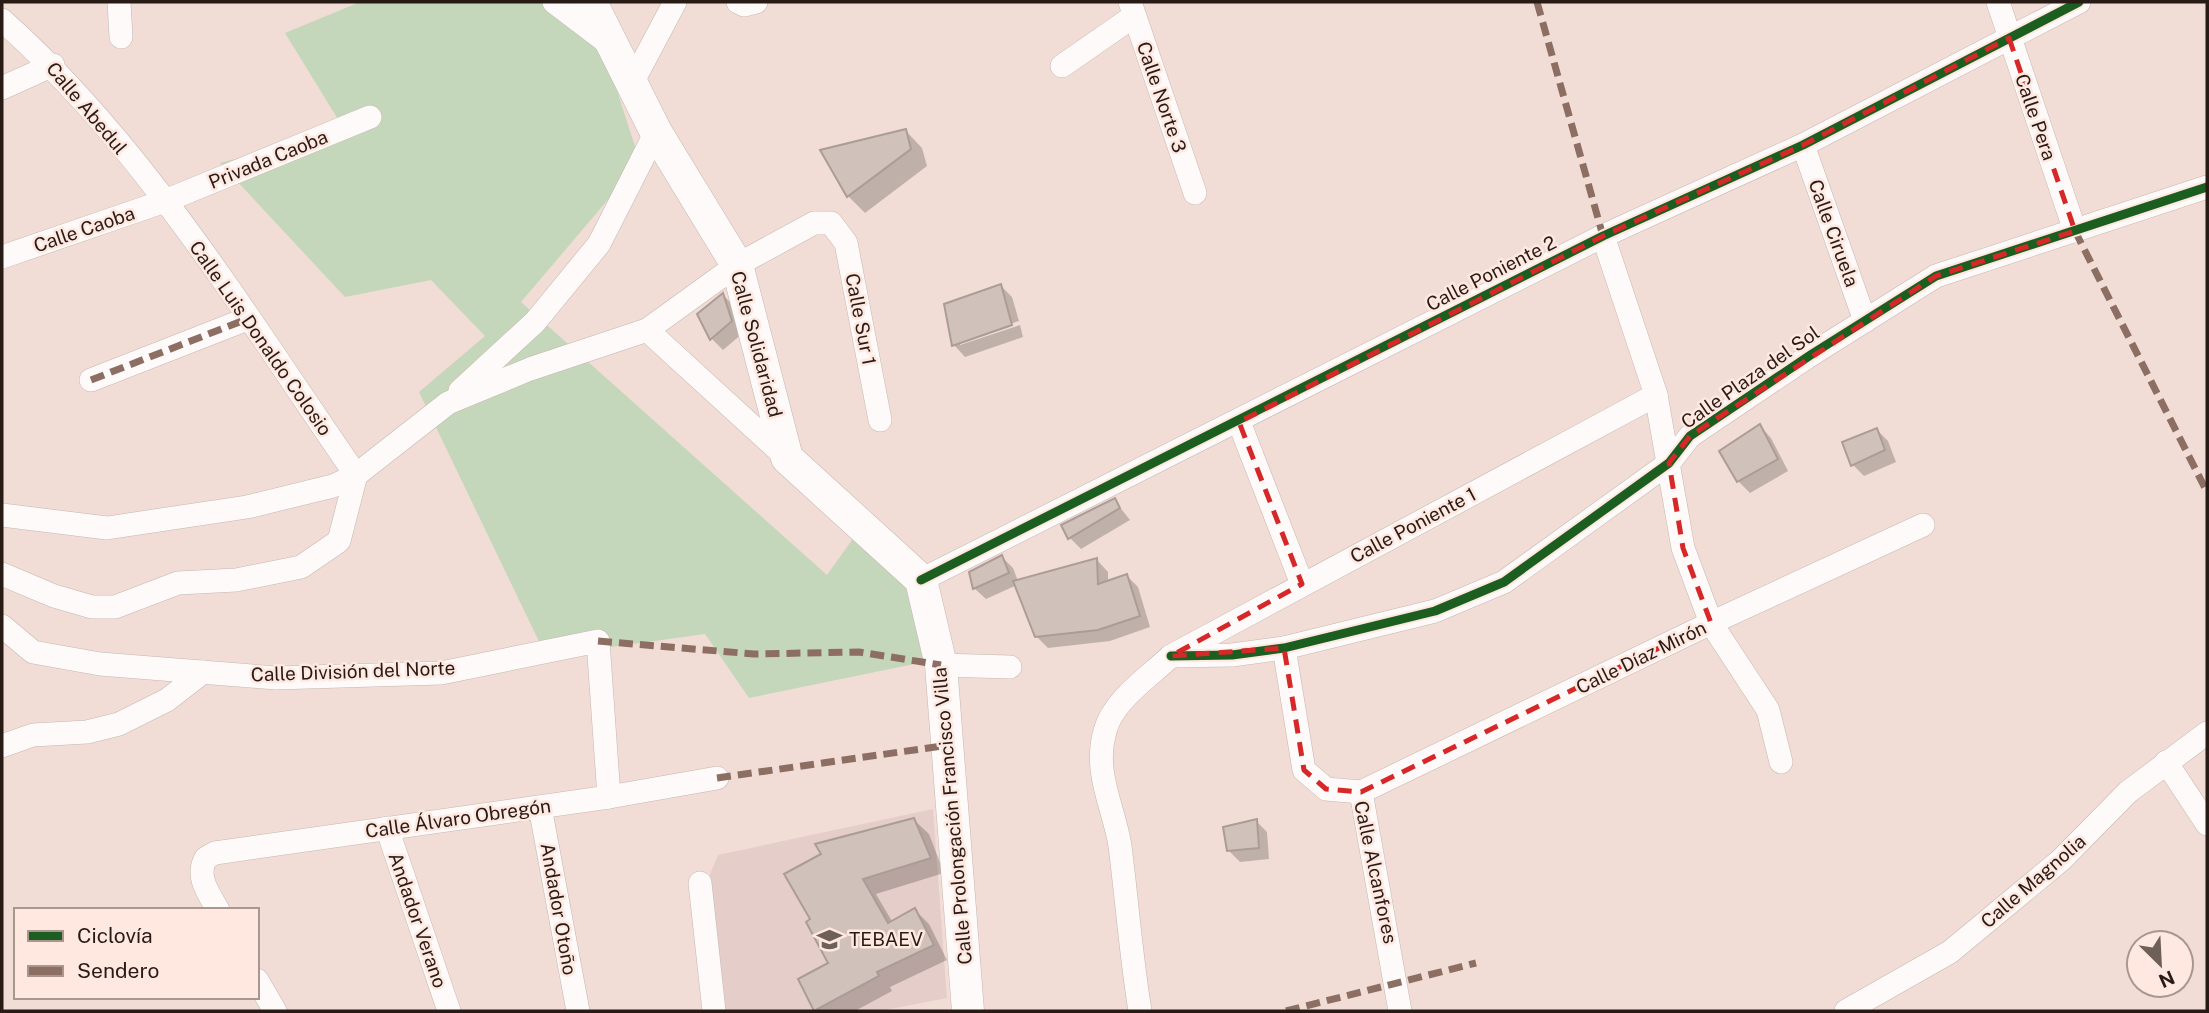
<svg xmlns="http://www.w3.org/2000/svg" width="2209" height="1013" font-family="'Public Sans',sans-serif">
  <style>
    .education { fill: #e5cec9 }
    .green { fill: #c4d7ba }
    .shadow { fill: #0003 }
    .building { fill: #d1c1bb; stroke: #ab9c95; stroke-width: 2 }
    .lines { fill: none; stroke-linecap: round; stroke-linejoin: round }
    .street-casing { stroke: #c6b6b0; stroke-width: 24 }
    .secondary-casing { stroke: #c6b6b0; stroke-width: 33 }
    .street { stroke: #fdfaf9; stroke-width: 23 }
    .secondary { stroke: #fdfaf9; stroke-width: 32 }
    .quiet { stroke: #8d6e63; stroke-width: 7; stroke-dasharray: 14 7; stroke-linecap: butt }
    .cycleway-casing { stroke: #ffe8e0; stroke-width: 13 }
    .cycleway { stroke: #1b5e20; stroke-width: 9 }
    .marked { fill: none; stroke: #d62828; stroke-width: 5; stroke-dasharray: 14 9; stroke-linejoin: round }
    .labels { text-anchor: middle; stroke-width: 5; stroke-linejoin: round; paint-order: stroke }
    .street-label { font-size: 19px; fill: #281b16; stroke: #ffe8e0 }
    .poi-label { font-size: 19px; fill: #281b16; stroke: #ffe8e0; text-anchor: start }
  </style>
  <rect width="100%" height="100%" fill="#f1ddd5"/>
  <!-- education -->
  <path class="education" d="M933,809L947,998L880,1011H724L708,879L718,855Z"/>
  <!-- green -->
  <path class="green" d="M360,2H563L600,38L640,162L521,302L827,575L867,519L903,553L924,662L749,698L705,634L546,656L419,392L485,336L431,280L345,297L220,163L344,129L285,33Z"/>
  <!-- shadow -->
  <g class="shadow">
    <path d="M905,130L922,148L927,166L865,213L848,196Z"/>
    <path d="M1001,286L1012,297L1019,321L960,342V345L1020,325L1023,337L965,357L954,345Z"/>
    <path d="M723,295L734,306L743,333L723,350L712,339L699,314Z"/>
    <path d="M1760,426L1771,438L1788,471L1750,493L1738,481Z"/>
    <path d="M1877,430L1888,441L1896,462L1864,476L1853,465Z"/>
    <path d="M1114,500L1130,520L1081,549L1069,537Z"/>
    <path d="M1002,557L1013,568L1018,581L1097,560L1108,572V582L1127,576L1138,587L1150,627L1110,641L1048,648L1036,636L1017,585L986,599L974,588Z"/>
    <path d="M914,820L929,834L944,873L876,894L893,923L915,910L929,924L947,960L890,987L892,991L855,1011H816L831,963L808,923Z"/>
    <path d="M1256,821L1267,832L1269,859L1240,862L1228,850Z"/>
  </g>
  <!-- building -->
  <g class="building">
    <path d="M906,129L911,149L847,197L820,150Z"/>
    <path d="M1001,284L1012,325L952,346L944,304Z"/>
    <path d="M723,293L732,321L710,340L697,314Z"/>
    <path d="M1760,424L1778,459L1737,482L1719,451Z"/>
    <path d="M1877,428L1885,450L1851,466L1842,442Z"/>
    <path d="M1115,498L1120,508L1068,539L1061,525Z"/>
    <path d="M1002,555L1009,573L973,589L969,572Z"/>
    <path d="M1097,558L1098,584L1127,574L1140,616L1098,630L1035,637L1013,581Z"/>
    <path d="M914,818L931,858L863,879L888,923L915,908L934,945L877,972L879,976L814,1011L798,979L828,963L806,922L810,919L784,874L821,854L815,844Z"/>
    <path d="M1257,819L1259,848L1227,851L1223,827Z"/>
  </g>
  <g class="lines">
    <defs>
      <g id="street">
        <path d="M119,2L121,37"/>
        <path d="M554,2L608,43"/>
        <path d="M738,2L744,5L756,2"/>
        <path d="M1130,2L1195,193"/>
        <path d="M1998,2L2075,231"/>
        <path d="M2,20C145,147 247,318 356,475L339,541L301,567L236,580L178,583L115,607H92L54,596L2,574"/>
        <path d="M1062,66L1134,16"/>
        <path d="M632,83L675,2"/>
        <path d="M2,88L53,65"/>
        <path d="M1803,145L1865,321"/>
        <path d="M1603,236L1656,395L1683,548L1711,623L1768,710L1781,762"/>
        <path d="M2,257L165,201L370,117"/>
        <path d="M647,330L787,458"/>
        <path d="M91,380L247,319"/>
        <path d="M460,391L535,322L599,244L656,132"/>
        <path d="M1239,422L1302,584"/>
        <path d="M2,515L107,528L247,507L333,486L356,475L448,403L530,369L647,330L737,265L814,223H831L846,243L880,420"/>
        <path d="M921,580L1603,236L1803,145L2079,2"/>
        <path d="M2,626L33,652L100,664L276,678L441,673L598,641L609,797"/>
        <path d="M1284,648L1304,770L1326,789L1361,792"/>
        <path d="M1171,656L1232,655L1284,648L1435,611L1504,582L1669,463L1690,436L1812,354L1936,276L2207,187"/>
        <path d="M941,665L1010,667"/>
        <path d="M2,746L33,735L87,732L119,724L167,700L203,672"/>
        <path d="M2166,762L2207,824"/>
        <path d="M1361,792L1711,623L1923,525"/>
        <path d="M1361,792L1400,1011"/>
        <path d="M540,807L578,1011"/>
        <path d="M387,828L449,1011"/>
        <path d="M700,883L714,1011"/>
        <path d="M218,910C209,894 195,876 206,858L215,853L609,797L717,778"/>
        <path d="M257,980L275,1011"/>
        <path d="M1140,1011C1131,956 1127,901 1120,846C1114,807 1093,773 1105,731C1113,700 1149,677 1171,656L1656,395"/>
        <path d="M1846,1011L1950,952L2061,860L2128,792L2207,733"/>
      </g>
      <path id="secondary" d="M591,2L656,132L737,265L787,458L921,580L941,665L968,1011"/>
    </defs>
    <!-- street casing -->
    <use href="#street" class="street-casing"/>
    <!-- secondary casing -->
    <use href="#secondary" class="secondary-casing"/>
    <!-- street -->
    <use href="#street" class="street"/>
    <!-- secondary -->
    <use href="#secondary" class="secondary"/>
    <!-- quiet -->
    <g class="quiet">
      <path d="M1537,2L1603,236"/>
      <path d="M2075,231L2207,492"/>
      <path d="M91,380L247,319"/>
      <path d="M598,641L754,654L859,652L941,665"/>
      <path d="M717,778L949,745"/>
      <path d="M1286,1011L1476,963"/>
    </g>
    <defs>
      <g id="cycleway">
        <path d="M921,580L1603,236L1803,145L2079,2"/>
        <path d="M1171,656L1232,655L1284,648L1435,611L1504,582L1669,463L1690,436L1812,354L1936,276L2207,187"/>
      </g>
    </defs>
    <!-- cycleway casing -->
    <use href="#cycleway" class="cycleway-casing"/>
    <!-- cycleway -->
    <use href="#cycleway" class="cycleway"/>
  </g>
  <!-- marked area -->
  <path class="marked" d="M2009,38L2075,231L1936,276L1690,436L1669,463L1683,548L1711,623L1361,792L1326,789L1304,770L1284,648L1171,656L1302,584L1239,422L1603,236L1803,145Z"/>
  <!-- icons -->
  <defs>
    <symbol id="school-bare" viewBox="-9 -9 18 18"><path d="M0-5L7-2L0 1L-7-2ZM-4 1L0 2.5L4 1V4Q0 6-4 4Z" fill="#6e5f59" stroke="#ffe8e0" stroke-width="2.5" paint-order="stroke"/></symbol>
  </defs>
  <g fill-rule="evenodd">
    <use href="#school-bare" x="812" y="922" width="35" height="35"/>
  </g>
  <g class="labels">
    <!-- street labels -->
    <g class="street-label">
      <text transform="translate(1162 97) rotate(71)" y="7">Calle Norte 3</text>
      <text transform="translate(87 108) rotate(50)" y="7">Calle Abedul</text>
      <text transform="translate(2036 117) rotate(71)" y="7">Calle Pera</text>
      <text transform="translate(268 159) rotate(-22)" y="7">Privada Caoba</text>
      <text transform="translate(84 229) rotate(-19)" y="7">Calle Caoba</text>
      <text transform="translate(1834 233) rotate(70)" y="7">Calle Ciruela</text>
      <text transform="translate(1491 273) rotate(-27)" y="7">Calle Poniente 2</text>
      <text transform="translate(861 319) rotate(79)" y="7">Calle Sur 1</text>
      <text transform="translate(261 338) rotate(55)" y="7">Calle Luis Donaldo Colosio</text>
      <text transform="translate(757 344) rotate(75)" y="7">Calle Solidaridad</text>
      <text transform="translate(1750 377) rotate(-35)" y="7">Calle Plaza del Sol</text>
      <text transform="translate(1413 525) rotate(-28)" y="7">Calle Poniente 1</text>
      <text transform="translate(1641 657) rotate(-26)" y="7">Calle Díaz Mirón</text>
      <text transform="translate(353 671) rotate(-2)" y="7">Calle División del Norte</text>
      <text transform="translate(952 816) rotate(-95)" y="7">Calle Prolongación Francisco Villa</text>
      <text transform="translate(458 818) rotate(-8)" y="7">Calle Álvaro Obregón</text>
      <text transform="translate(1376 872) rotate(78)" y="7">Calle Alcanfores</text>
      <text transform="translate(2033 881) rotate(-41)" y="7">Calle Magnolia</text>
      <text transform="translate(559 909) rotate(80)" y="7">Andador Otoño</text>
      <text transform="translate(418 920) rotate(71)" y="7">Andador Verano</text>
    </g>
    <!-- poi labels -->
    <g class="poi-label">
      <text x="849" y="946">TEBAEV</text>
    </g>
  </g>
  <!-- border -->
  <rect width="2209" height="1013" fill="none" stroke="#281b16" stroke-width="7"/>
  <!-- legend -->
  <rect x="14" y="908" width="245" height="91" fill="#ffe8e0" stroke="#a9968f" stroke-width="2"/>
  <rect x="28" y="931" width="35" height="10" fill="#1b5e20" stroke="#a9968f" stroke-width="2"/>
  <text x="77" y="943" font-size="21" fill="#281b16">Ciclovía</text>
  <rect x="28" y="966" width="35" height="10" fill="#8d6e63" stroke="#a9968f" stroke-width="2"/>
  <text x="77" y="978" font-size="21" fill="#281b16">Sendero</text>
  <!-- north arrow -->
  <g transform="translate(2160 964) rotate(156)"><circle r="33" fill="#ffe8e0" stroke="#a9968f" stroke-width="2"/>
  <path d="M0-5L12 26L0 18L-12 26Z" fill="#6e5f59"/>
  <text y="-10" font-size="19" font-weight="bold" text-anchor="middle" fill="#281b16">N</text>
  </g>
</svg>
